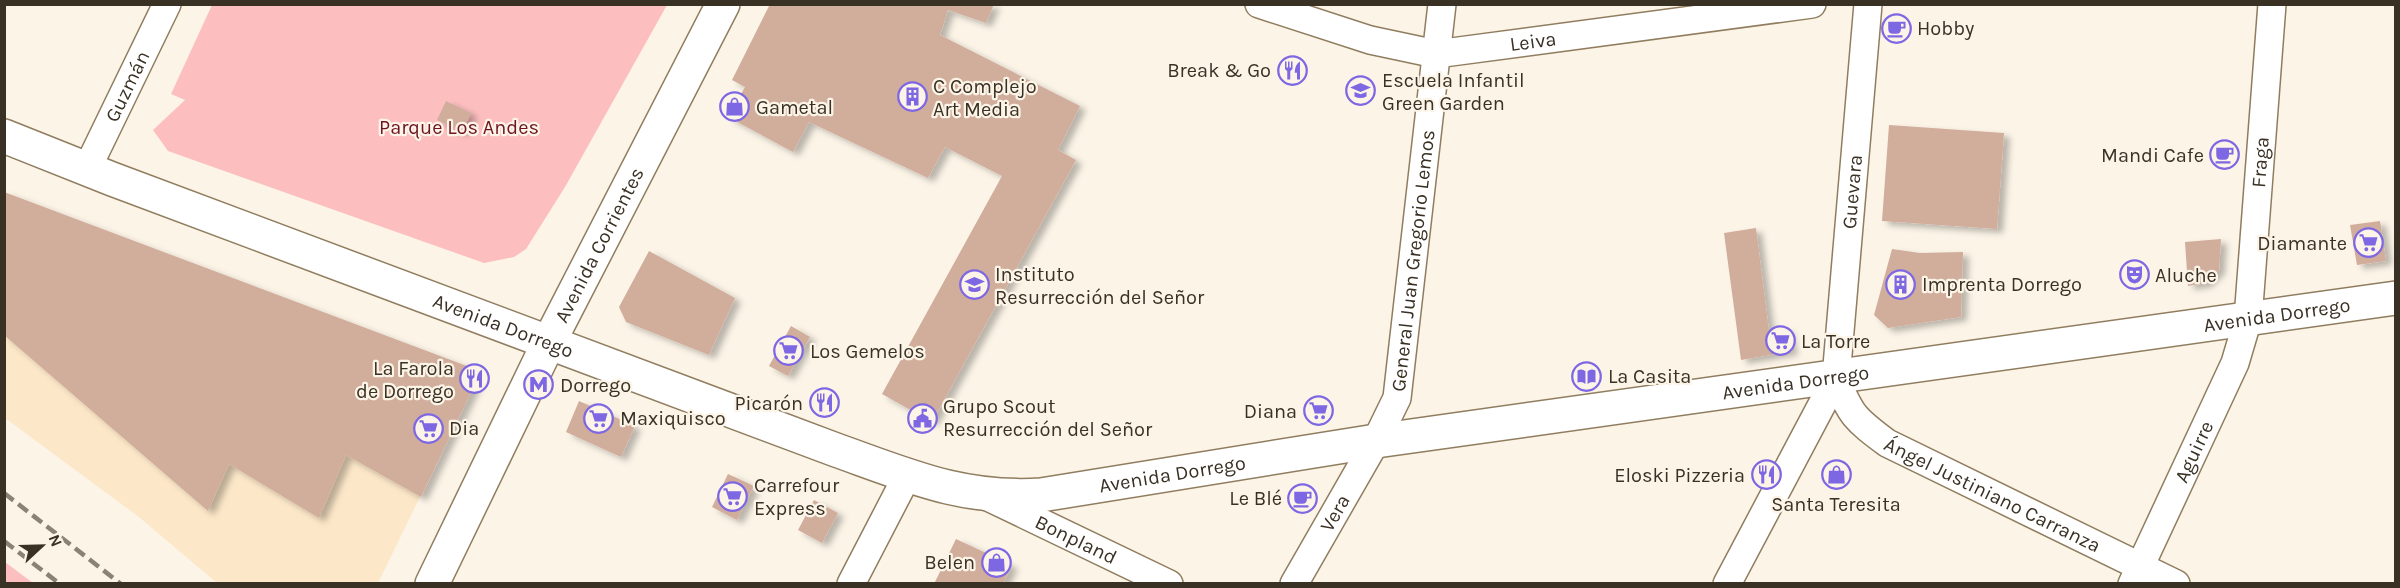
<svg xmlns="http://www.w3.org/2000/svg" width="2400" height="588" font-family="Karla,sans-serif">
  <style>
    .built { fill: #fce7c8 }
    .green { fill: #fdbebf }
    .building { fill: #d1ad9c; filter: url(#shadow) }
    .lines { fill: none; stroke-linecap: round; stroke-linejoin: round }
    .minor-casing { stroke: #907d5f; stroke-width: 30 }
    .major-casing { stroke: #907d5f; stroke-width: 36 }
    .minor { stroke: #fff; stroke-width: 27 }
    .major { stroke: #fff; stroke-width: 33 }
    .rail { stroke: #8b8276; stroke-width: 4.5; stroke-dasharray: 12 6; stroke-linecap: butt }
    .labels { text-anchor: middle; stroke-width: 4.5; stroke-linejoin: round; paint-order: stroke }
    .poi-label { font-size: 20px; fill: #3a3125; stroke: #fcf4e7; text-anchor: start }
    .street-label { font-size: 20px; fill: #3a3125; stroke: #fcf4e7 }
    .park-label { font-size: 20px; fill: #6e1422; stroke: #fcf4e7 }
  </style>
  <defs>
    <filter id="shadow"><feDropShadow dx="6" dy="4" stdDeviation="3" flood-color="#0004"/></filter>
  </defs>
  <rect width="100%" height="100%" fill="#fcf4e7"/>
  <!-- built -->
  <path class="built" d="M4,192L472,368L476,382L378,583H217L139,517L5,418Z"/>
  <!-- green -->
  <g class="green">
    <path d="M212,5H667L565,187L526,249L514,257L484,263L168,151L153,130L185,100L171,94Z"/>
    <path d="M4,562H5L33,583H5Z"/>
  </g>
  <!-- building -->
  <g class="building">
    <path d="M770,4H994L986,23L948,10L940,35L1080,106L1058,150L1076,160L932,422L882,394L1002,176L945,147L928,178L809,122L793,152L728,117L745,87L732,80Z"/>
    <path d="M446,101L471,113L462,132L437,120Z"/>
    <path d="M1889,125L2004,133L1997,229L1882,221Z"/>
    <path d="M4,192L472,368L476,382L421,497L346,455L319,518L229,464L208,511L4,335Z"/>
    <path d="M2380,221L2386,261L2357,265L2350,225Z"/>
    <path d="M1756,228L1769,331L1787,328L1792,351L1741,360L1724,233Z"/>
    <path d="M2221,239L2219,270L2206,283L2188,286L2185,242Z"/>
    <path d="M1892,249L1920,253L1963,252L1961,317L1888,328L1874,315Z"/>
    <path d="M649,251L735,298L709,355L626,322L619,307Z"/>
    <path d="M791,326L810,337L788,376L769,366Z"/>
    <path d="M579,401L635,426L621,457L566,432Z"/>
    <path d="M728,474L754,486L737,520L712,507Z"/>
    <path d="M814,500L838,513L822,543L798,530Z"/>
    <path d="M956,539L1012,565L1003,584H934Z"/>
  </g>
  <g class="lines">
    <defs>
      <g id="minor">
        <path id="s1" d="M1259,4L1370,40L1436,54L1812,4"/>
        <path id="s2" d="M87,169L167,4"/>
        <path id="s3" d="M1836,378C1850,415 1856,420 1887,443L2176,584"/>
        <path id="s4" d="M986,496L1169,584"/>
        <path d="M851,584L907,476"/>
        <path id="s5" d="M1294,584L1376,441L1397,398L1442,4"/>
        <path id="s6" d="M1727,584L1836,378L1868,4"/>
        <path id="s7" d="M2132,584L2235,363L2248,319L2272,4"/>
      </g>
      <g id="major">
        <path id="s8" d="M4,136L112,179L836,450C909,476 962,500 1041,495L1376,441L2396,298"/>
        <path id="s9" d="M432,584L549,342L723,4"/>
      </g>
    </defs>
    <!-- minor casing -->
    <use href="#minor" class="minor-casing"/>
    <!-- major casing -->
    <use href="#major" class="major-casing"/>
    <!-- minor -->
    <use href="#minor" class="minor"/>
    <!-- major -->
    <use href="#major" class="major"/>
    <!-- rail -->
    <g class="rail">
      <path d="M4,493L121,584"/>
      <path d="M4,541L60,584"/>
    </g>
  </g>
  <!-- icons -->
  <defs>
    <symbol id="cafe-ring" viewBox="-11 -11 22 22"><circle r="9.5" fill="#fcf4e7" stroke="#7e67e3" stroke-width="1.5"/><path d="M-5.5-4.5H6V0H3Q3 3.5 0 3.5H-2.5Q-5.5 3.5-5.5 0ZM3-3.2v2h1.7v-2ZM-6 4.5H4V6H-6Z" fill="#7e67e3"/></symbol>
    <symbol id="restaurant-ring" viewBox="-11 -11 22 22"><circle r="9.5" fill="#fcf4e7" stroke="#7e67e3" stroke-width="1.5"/><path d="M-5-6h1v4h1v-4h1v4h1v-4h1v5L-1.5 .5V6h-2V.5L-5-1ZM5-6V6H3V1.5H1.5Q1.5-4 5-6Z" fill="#7e67e3"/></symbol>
    <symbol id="school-ring" viewBox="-11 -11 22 22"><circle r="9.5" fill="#fcf4e7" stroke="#7e67e3" stroke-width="1.5"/><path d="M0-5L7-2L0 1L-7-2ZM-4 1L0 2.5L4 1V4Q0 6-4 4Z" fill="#7e67e3"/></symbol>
    <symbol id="building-ring" viewBox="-11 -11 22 22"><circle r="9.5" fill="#fcf4e7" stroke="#7e67e3" stroke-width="1.5"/><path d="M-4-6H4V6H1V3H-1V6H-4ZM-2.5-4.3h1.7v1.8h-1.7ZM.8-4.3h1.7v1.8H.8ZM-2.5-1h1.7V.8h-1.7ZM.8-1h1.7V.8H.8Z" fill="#7e67e3"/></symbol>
    <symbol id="shop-ring" viewBox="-11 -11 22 22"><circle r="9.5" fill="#fcf4e7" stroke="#7e67e3" stroke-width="1.5"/><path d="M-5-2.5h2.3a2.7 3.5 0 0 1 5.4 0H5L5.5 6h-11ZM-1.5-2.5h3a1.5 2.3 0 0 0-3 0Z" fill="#7e67e3"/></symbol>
    <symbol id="supermarket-ring" viewBox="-11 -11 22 22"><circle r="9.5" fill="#fcf4e7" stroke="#7e67e3" stroke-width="1.5"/><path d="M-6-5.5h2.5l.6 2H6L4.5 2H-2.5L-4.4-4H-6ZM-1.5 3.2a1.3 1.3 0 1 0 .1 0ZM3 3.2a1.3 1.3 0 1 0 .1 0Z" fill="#7e67e3"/></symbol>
    <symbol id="theatre-ring" viewBox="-11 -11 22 22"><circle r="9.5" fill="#fcf4e7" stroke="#7e67e3" stroke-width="1.5"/><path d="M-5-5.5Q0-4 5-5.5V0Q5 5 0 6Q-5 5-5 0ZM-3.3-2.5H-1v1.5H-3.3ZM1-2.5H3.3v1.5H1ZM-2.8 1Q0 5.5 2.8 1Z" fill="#7e67e3"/></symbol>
    <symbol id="library-ring" viewBox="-11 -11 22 22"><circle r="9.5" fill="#fcf4e7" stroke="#7e67e3" stroke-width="1.5"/><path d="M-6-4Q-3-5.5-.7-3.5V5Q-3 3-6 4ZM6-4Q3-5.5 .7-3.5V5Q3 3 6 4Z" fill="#7e67e3"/></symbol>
    <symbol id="metro-ring" viewBox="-11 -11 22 22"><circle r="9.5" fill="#fcf4e7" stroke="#7e67e3" stroke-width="1.5"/><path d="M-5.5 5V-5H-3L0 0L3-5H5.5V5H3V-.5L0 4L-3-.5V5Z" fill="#7e67e3"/></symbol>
    <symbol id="civic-ring" viewBox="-11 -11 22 22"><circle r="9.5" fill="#fcf4e7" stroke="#7e67e3" stroke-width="1.5"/><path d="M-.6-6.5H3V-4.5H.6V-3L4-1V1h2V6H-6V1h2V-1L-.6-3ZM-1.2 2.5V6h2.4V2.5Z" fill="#7e67e3"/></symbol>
  </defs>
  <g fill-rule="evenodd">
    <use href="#cafe-ring" x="1880" y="12" width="33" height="33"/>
    <use href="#restaurant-ring" x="1276" y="54" width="33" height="33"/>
    <use href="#school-ring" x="1344" y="74" width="33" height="33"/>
    <use href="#building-ring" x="896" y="80" width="33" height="33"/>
    <use href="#shop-ring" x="718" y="90" width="33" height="33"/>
    <use href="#cafe-ring" x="2208" y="138" width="33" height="33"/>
    <use href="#supermarket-ring" x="2352" y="226" width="33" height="33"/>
    <use href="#theatre-ring" x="2118" y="258" width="33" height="33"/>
    <use href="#building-ring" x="1884" y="268" width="33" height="33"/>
    <use href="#school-ring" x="958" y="268" width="33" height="33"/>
    <use href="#supermarket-ring" x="1764" y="324" width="33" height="33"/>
    <use href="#supermarket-ring" x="772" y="334" width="33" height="33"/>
    <use href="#library-ring" x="1570" y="360" width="33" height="33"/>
    <use href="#restaurant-ring" x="458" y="362" width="33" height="33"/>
    <use href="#metro-ring" x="522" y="368" width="33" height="33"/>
    <use href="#restaurant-ring" x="808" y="386" width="33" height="33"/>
    <use href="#supermarket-ring" x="1302" y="394" width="33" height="33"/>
    <use href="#supermarket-ring" x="582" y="402" width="33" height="33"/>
    <use href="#civic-ring" x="906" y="402" width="33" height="33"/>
    <use href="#supermarket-ring" x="412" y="412" width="33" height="33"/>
    <use href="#shop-ring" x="1820" y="458" width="33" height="33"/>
    <use href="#restaurant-ring" x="1750" y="458" width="33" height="33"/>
    <use href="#supermarket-ring" x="716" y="480" width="33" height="33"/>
    <use href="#cafe-ring" x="1286" y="482" width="33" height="33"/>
    <use href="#shop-ring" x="980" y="546" width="33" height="33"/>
  </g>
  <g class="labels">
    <!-- poi labels -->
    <g class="poi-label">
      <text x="1917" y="35">Hobby</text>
      <text x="1271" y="77" text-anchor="end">Break &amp; Go</text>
      <text x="1382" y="87">Escuela Infantil<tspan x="1382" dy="23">Green Garden</tspan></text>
      <text x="933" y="93">C Complejo<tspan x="933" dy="23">Art Media</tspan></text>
      <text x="756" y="114">Gametal</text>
      <text x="2204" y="162" text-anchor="end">Mandi Cafe</text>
      <text x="2347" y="250" text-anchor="end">Diamante</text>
      <text x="995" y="281">Instituto<tspan x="995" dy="23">Resurrección del Señor</tspan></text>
      <text x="2155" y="282">Aluche</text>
      <text x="1922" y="291">Imprenta Dorrego</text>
      <text x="1801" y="348">La Torre</text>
      <text x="810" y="358">Los Gemelos</text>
      <text x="454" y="375" text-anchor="end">La Farola<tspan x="454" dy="23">de Dorrego</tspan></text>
      <text x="1608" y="383">La Casita</text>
      <text x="560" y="392">Dorrego</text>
      <text x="803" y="410" text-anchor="end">Picarón</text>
      <text x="943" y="413">Grupo Scout<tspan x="943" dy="23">Resurrección del Señor</tspan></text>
      <text x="1297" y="418" text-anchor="end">Diana</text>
      <text x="620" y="425">Maxiquisco</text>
      <text x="449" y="435">Dia</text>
      <text x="1745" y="482" text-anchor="end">Eloski Pizzeria</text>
      <text x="754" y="492">Carrefour<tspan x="754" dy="23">Express</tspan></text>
      <text x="1282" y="505" text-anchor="end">Le Blé</text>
      <text x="1836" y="511" text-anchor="middle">Santa Teresita</text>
      <text x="975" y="569" text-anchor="end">Belen</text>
    </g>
    <!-- street labels -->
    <g class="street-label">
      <text dy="7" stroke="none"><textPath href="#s1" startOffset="282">Leiva</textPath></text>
      <text dy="7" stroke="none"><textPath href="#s2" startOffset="92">Guzmán</textPath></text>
      <text dy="7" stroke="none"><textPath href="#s7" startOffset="447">Fraga</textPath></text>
      <text dy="7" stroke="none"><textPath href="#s6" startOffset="420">Guevara</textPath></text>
      <text dy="7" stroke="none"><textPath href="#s9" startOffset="378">Avenida Corrientes</textPath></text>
      <text dy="7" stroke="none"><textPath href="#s5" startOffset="351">General Juan Gregorio Lemos</textPath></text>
      <text dy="7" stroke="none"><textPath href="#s8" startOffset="2350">Avenida Dorrego</textPath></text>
      <text dy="7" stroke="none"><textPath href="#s8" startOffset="534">Avenida Dorrego</textPath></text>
      <text dy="7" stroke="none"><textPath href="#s8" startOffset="1864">Avenida Dorrego</textPath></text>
      <text dy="7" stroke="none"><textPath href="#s7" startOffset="146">Aguirre</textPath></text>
      <text dy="7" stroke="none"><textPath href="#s8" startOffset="1234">Avenida Dorrego</textPath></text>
      <text dy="7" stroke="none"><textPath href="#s3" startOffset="202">Ángel Justiniano Carranza</textPath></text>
      <text dy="7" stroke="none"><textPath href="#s5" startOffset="82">Vera</textPath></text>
      <text dy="7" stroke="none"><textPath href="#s4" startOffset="100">Bonpland</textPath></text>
    </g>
    <!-- park labels -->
    <g class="park-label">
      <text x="459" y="134">Parque Los Andes</text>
    </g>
  </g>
  <!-- border -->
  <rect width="2400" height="588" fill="none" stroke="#3a3125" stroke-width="12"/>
  <!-- north arrow -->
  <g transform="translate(42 546) rotate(68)" stroke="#fcf4e7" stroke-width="4.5" paint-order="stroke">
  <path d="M0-4.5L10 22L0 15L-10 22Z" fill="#3a3125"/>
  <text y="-9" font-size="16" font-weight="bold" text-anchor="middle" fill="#3a3125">N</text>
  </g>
</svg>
